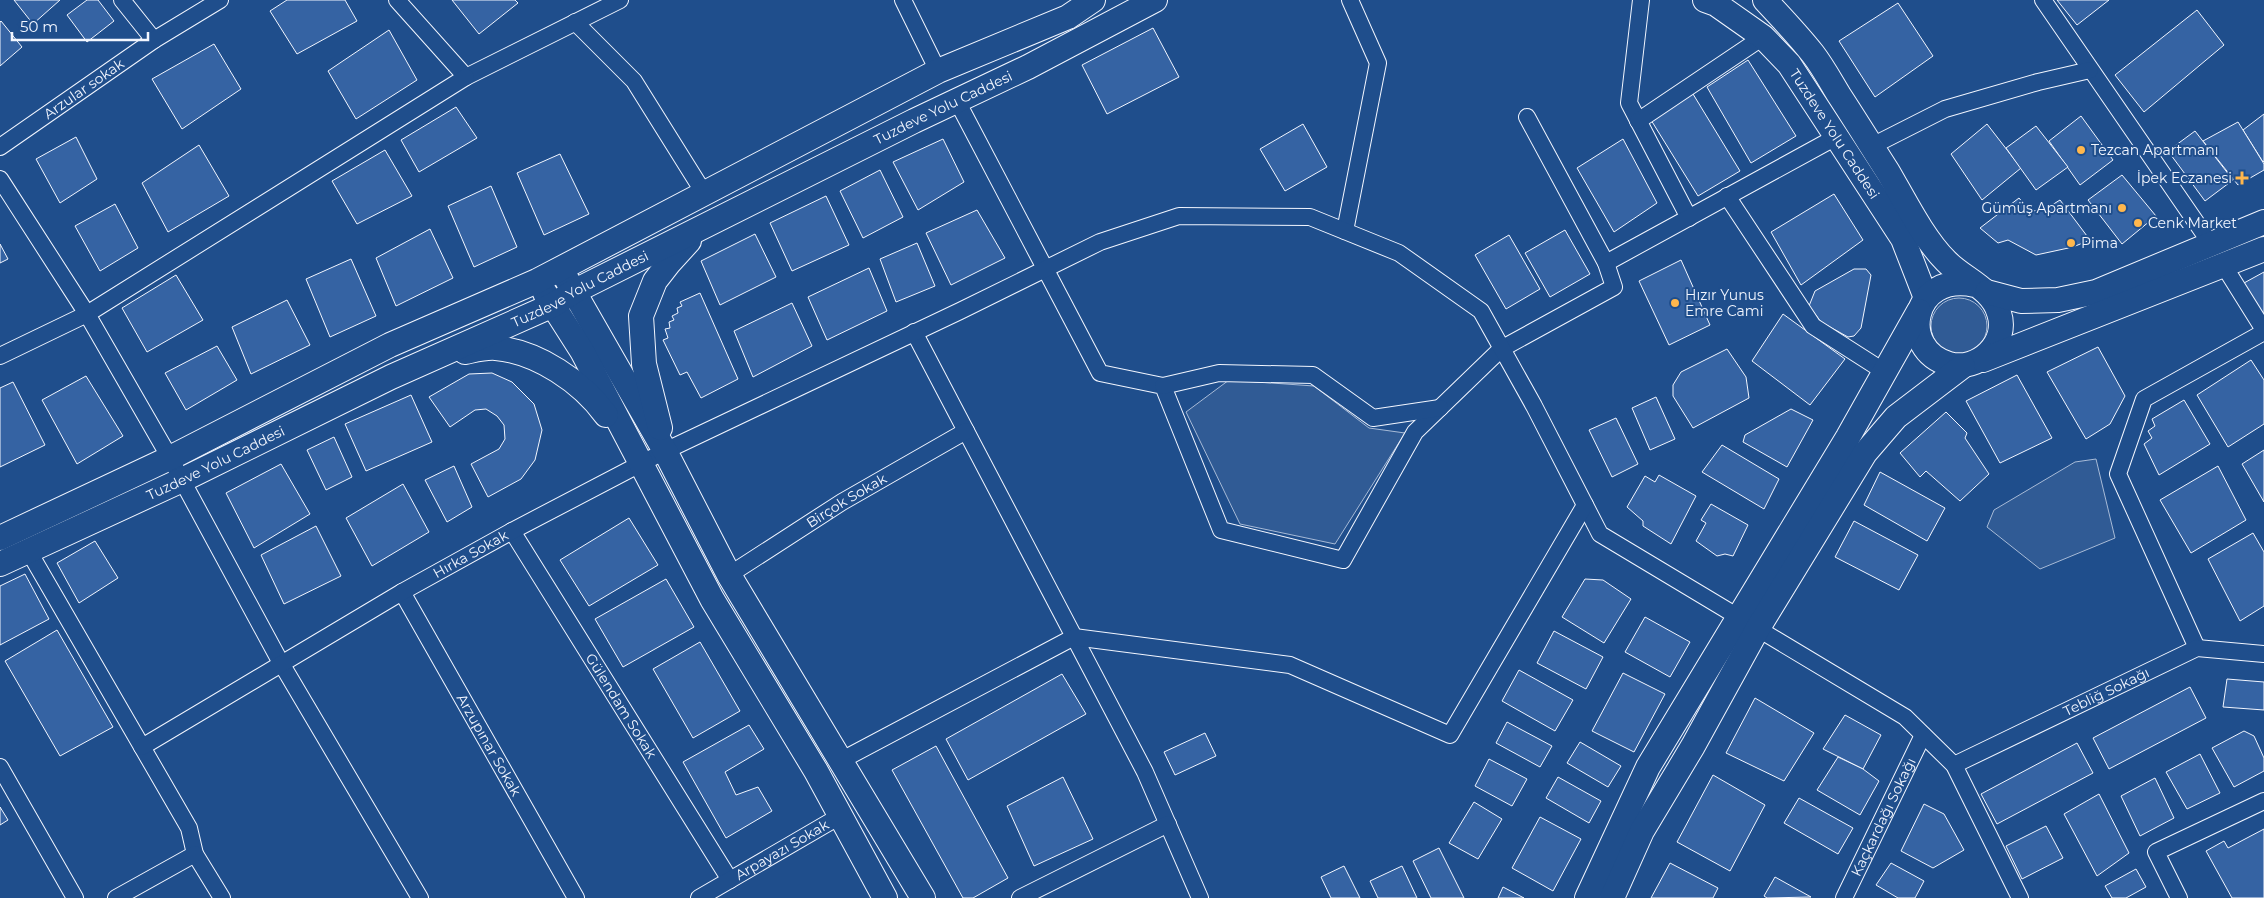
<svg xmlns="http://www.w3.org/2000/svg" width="2264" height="898" font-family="Montserrat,sans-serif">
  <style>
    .built { fill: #305b95; stroke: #a8bbd7 }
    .building { fill: #3563a3; stroke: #f2f6ff }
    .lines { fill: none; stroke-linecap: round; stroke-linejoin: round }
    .street-casing { stroke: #f2f6ff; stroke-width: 18 }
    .secondary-casing { stroke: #f2f6ff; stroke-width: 26 }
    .street { stroke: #1f4e8c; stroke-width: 16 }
    .secondary { stroke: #1f4e8c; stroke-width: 24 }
    .poi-dot { fill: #ffb74d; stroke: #1f4e8c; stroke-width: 2 }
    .labels { text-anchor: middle; stroke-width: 4; stroke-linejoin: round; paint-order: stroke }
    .street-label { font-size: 14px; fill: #f2f6ff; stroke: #1f4e8c }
    .poi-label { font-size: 14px; fill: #f2f6ff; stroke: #1f4e8c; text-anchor: start }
  </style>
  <rect width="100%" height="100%" fill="#1f4e8c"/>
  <!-- built -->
  <g class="built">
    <circle cx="1959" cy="326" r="28"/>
    <path d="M1229,380L1314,386L1369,428L1405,433L1335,544L1240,524L1186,412Z"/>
    <path d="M2096,459L2115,538L2040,569L1987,527L1994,510L2075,462Z"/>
  </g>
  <!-- building -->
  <g class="building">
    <path d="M14,0H60L33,24Z"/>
    <path d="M87,0H98L114,21L87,42L67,15Z"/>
    <path d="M287,0H345L357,21L297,54L270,11Z"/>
    <path d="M452,0H515L518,3L479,34Z"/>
    <path d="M2057,0H2109L2077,25Z"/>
    <path d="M1898,3L1933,56L1875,97L1839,41Z"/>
    <path d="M2197,10L2224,45L2144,112L2115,75Z"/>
    <path d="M1,21L22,47L0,66V22Z"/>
    <path d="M1153,28L1179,77L1107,114L1082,65Z"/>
    <path d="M389,30L417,80L356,119L328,71Z"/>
    <path d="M214,44L241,89L182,129L152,79Z"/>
    <path d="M1748,60L1796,136L1751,163L1707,87Z"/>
    <path d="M1693,94L1740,171L1698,196L1651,120Z"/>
    <path d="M456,107L477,138L419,172L401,140Z"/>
    <path d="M2264,114V161L2263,162L2243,130Z"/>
    <path d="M2081,116L2113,160L2080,185L2049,141Z"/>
    <path d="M2238,122L2264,164V170L2238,185L2203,141Z"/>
    <path d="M1303,124L1327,167L1285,191L1260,149Z"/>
    <path d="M1987,124L2021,168L1982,200L1951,154Z"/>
    <path d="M2036,126L2068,167L2036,190L2006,148Z"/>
    <path d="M2195,131L2233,180L2205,201L2168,151Z"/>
    <path d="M76,137L97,179L60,203L36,159Z"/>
    <path d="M943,139L964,182L918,210L893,162Z"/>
    <path d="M1623,139L1657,203L1614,232L1577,168Z"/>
    <path d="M199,145L229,196L168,232L142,183Z"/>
    <path d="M385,150L412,196L357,224L332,181Z"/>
    <path d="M560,154L589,214L544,235L517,173Z"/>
    <path d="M880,170L903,217L863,238L840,191Z"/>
    <path d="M2122,175L2156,216L2122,244L2088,200Z"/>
    <path d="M491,186L517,247L474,267L448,206Z"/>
    <path d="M1834,194L1863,240L1801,285L1771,232Z"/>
    <path d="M826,196L849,245L792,271L770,223Z"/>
    <path d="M2019,198L2030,211L2044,210L2060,200L2090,240L2073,247L2036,255L2008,240L1998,243L1980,228Z"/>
    <path d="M115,204L138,248L100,271L75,226Z"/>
    <path d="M977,210L1005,258L951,285L926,233Z"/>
    <path d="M430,229L453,278L396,306L376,258Z"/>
    <path d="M1565,230L1590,274L1550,297L1525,253Z"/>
    <path d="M755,234L776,277L720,305L701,261Z"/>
    <path d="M1509,235L1540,289L1506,309L1475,255Z"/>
    <path d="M917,243L935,286L896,302L880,259Z"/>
    <path d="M0,244L8,259L0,263Z"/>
    <path d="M351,259L376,316L330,337L306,279Z"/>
    <path d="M1681,260L1710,325L1669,345L1639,281Z"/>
    <path d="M869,268L887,311L827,340L808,297Z"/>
    <path d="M1854,269H1866L1871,275L1861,328L1854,336L1848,337L1821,322L1809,306L1815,291Z"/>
    <path d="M2264,272V319L2244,283Z"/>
    <path d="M176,275L203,320L147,352L122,308Z"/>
    <path d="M700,293L738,379L701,398L687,372L680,375L663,340L668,338L665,329L670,328L669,322L674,320L672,316L678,313L677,308L682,306L680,302Z"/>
    <path d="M287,300L310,345L251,374L232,327Z"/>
    <path d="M792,303L812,346L753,377L734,331Z"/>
    <path d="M1783,314L1845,359L1810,405L1752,361Z"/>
    <path d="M217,346L237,380L186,410L165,373Z"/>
    <path d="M2098,347L2125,396L2110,424L2086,439L2047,372Z"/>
    <path d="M1727,349L1746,377L1749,398L1693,428L1673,396V385L1681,372Z"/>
    <path d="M2251,360L2264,380V424L2228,447L2197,395Z"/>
    <path d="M492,373L512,382L534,404L542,430L535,460L521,479L488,497L471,464L499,449L505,439L504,425L497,416L486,409L475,410L450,427L429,397L469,374Z"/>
    <path d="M2017,375L2052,438L2000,463L1966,401Z"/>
    <path d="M86,376L123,436L77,464L42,400Z"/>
    <path d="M13,382L45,445L0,467V388Z"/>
    <path d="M411,395L432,442L366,471L345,424Z"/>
    <path d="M1656,397L1675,439L1650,450L1632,408Z"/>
    <path d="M2184,400L2210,444L2159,475L2144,444L2152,438L2148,431L2155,426L2152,419Z"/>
    <path d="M1791,409L1813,420L1787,467L1743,442L1745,435Z"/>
    <path d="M1946,412L1967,433L1965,438L1989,474L1960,501L1926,471L1920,477L1900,453Z"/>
    <path d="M1616,418L1638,464L1612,477L1589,430Z"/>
    <path d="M334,437L352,477L326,490L307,450Z"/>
    <path d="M1722,445L1779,479L1764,509L1702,472Z"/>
    <path d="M2264,450V502L2242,464Z"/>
    <path d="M281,464L310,514L254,548L226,493Z"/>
    <path d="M454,466L472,507L447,522L425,480Z"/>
    <path d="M2218,466L2246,520L2191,553L2160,500Z"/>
    <path d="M1880,472L1945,508L1927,541L1864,505Z"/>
    <path d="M1659,475L1696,496L1671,544L1643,526V521L1627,507L1645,476L1655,482Z"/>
    <path d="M403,484L429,532L372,566L346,518Z"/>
    <path d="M1711,504L1748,525L1733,556L1725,554L1717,556L1696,541L1706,523L1701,520Z"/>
    <path d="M629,518L658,565L589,606L560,560Z"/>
    <path d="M1854,521L1918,555L1899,590L1835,557Z"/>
    <path d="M316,526L341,576L284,604L261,555Z"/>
    <path d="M2253,533L2264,552V606L2240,621L2208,559Z"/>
    <path d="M95,541L118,578L79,603L57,563Z"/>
    <path d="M25,574L49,619L0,645V586Z"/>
    <path d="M666,579L694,627L623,667L595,619Z"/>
    <path d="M1585,579L1603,580L1631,599L1604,643L1562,617Z"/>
    <path d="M1645,617L1690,642L1670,677L1625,652Z"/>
    <path d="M57,630L113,727L60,756L5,661Z"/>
    <path d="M1554,631L1603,657L1586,689L1537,663Z"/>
    <path d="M700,642L740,711L693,738L653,669Z"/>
    <path d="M1519,670L1573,700L1555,731L1502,701Z"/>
    <path d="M1623,673L1665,694L1634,752L1592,731Z"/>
    <path d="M1062,674L1086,714L968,780L946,739Z"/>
    <path d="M2227,679L2264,682V710L2223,707Z"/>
    <path d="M2190,687L2206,718L2109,769L2093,738Z"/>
    <path d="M1755,698L1814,733L1784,781L1726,753Z"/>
    <path d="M1845,715L1881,735L1863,769L1823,749Z"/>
    <path d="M1507,722L1552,746L1540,767L1496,743Z"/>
    <path d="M749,725L764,749L725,772L736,795L758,787L772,811L726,838L683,762Z"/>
    <path d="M2244,731L2254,736L2264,758V771L2234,787L2212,748Z"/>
    <path d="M1205,733L1216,756L1175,775L1164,752Z"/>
    <path d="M1580,742L1621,766L1608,787L1567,763Z"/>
    <path d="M2077,743L2093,773L1997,824L1981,794Z"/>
    <path d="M936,746L1008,878L973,898H963L892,770Z"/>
    <path d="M2200,754L2220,793L2187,809L2166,772Z"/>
    <path d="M1838,757L1863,769L1879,781L1860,815L1817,790Z"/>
    <path d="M1489,759L1527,779L1512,806L1475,786Z"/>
    <path d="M1713,775L1765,805L1730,871L1677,842Z"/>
    <path d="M1063,777L1093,839L1034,866L1007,806Z"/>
    <path d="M1558,777L1601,801L1589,823L1546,798Z"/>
    <path d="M2155,778L2174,818L2140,836L2121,796Z"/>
    <path d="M2099,794L2129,853L2097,876L2064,814Z"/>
    <path d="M1799,798L1853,828L1838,854L1784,823Z"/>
    <path d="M1474,802L1502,819L1478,859L1449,843Z"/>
    <path d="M1924,804L1944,814L1964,850L1933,868L1901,851Z"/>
    <path d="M0,807L8,820L0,825Z"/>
    <path d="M1540,817L1581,839L1553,891L1512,868Z"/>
    <path d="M2046,826L2063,858L2022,879L2006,846Z"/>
    <path d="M2264,829V898H2232L2206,851L2224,841L2228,848Z"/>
    <path d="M1439,848L1464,898H1431L1413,861Z"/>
    <path d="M1670,863L1718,888L1713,898H1651Z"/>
    <path d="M1891,863L1924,881L1915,898H1898L1876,885Z"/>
    <path d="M1344,866L1360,898H1331L1321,877Z"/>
    <path d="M1402,866L1417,898H1378L1370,881Z"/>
    <path d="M2136,869L2146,887L2126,898H2112L2105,886Z"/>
    <path d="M1775,877L1811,897L1767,898L1764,896Z"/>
    <path d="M1503,887L1524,898H1498Z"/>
  </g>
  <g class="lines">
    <defs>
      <g id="street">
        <path d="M122,0L154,40"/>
        <path d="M397,0L466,77L620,0"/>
        <path d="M903,0L938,71"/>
        <path d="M1641,0L1629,103L1689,218"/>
        <path d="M2043,0L2211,244"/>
        <path d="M575,22L634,81L704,193"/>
        <path d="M957,101L1100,373L1163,386L1221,530L1343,560L1415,432L1501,349L1614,287L1606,263L1527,117"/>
        <path d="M1638,121L1763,37"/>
        <path d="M1872,146L1945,109L2038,82L2090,70"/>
        <path id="s1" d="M0,147L154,40L220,0"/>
        <path d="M0,179L87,314L170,458L281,663L420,898"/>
        <path d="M1727,196L1813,326L1885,372"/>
        <path d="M1345,231L1378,63L1350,0"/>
        <path d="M1606,263L1838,136"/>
        <path d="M2224,266L2264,330"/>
        <path d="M914,332L1145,772L1200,898"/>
        <path d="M0,356L87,314L466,77"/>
        <path d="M1163,386L1219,373L1313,375L1373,418L1440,408"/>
        <path id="s2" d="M512,531L730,880"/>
        <path d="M28,550L189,828L195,854L222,898"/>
        <path id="s3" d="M729,575L842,502L966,431"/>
        <path id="s4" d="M402,592L576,898"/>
        <path d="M2197,648L2118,474L2144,399L2264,332"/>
        <path id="s5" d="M142,747L402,592L512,531L665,451L960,311L1100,242L1179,216L1310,217L1399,253L1481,311L1534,406L1600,534L1905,717L1954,765L2020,898"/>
        <path d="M840,761L1074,637L1290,665L1450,735L1585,505"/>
        <path id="s6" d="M1954,765L2197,648L2264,654"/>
        <path d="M0,767L75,898"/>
        <path d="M116,898L195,854"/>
        <path id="s7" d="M699,898L840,816"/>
        <path d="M1020,898L1168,824"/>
        <path id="s8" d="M1844,898L1923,735"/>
        <path d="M2179,898L2156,852L2264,801"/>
      </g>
      <g id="secondary">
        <path id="s9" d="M1705,0L1716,4L1763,37L1789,64L1903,239L1926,298"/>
        <path d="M1765,0C1781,17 1798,35 1813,54C1823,67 1831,82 1839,95C1856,121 1872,147 1888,172C1905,201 1923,238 1946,261C1963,279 1992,288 1999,313C2009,343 1978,372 1949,364C1898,350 1911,271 1975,285"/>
        <path d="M566,278L665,451L729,575L923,898"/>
        <path d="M1987,292L2021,301L2058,300L2096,292L2264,222"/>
        <path d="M545,293L582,351L712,599L816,771L885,898"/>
        <path d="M465,352C475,350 486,347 496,348C538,352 582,382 606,415"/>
        <path d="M1983,360L2264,249"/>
        <path d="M660,428L644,364L641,316L655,281L669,263L689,241"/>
        <path d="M0,538L170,458L390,345L537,281L938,71L1068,17L1093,0"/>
        <path id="s10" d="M0,564L182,480L391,377L553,305L573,292L914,121L1028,67L1155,0"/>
        <path d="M1587,898L1648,767L1848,437L1919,311"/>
        <path d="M1612,898L1642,831L1693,746L1758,628L1865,453L1896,417L1963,366"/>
      </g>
    </defs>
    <!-- street casing -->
    <use href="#street" class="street-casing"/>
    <!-- secondary casing -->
    <use href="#secondary" class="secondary-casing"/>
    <!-- street -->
    <use href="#street" class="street"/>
    <!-- secondary -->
    <use href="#secondary" class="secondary"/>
  </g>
  <!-- markers -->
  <g class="poi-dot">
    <circle cx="2081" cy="150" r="5"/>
    <path d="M2239.5 170.5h5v5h5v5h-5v5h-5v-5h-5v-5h5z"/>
    <circle cx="2122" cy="208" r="5"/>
    <circle cx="2138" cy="223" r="5"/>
    <circle cx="2071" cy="243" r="5"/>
    <circle cx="1675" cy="303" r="5"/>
  </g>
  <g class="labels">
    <!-- street labels -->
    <g class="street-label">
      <text dy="5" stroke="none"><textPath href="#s1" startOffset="102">Arzular sokak</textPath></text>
      <text dy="5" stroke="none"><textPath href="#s10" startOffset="1048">Tuzdeve Yolu Caddesi</textPath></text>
      <text dy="5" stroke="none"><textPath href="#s9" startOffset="190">Tuzdeve Yolu Caddesi</textPath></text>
      <text dy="5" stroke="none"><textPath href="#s10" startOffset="642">Tuzdeve Yolu Caddesi</textPath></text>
      <text dy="5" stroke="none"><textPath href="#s10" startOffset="238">Tuzdeve Yolu Caddesi</textPath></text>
      <text dy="5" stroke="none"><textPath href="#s3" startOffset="139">Birçok Sokak</textPath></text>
      <text dy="5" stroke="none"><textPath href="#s5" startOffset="381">Hırka Sokak</textPath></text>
      <text dy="5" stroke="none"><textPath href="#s6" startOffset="169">Tebliğ Sokağı</textPath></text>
      <text dy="5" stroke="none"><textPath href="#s2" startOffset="206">Gülendam Sokak</textPath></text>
      <text dy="5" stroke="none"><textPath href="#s4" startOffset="176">Arzupınar Sokak</textPath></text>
      <text dy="5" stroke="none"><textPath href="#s8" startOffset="90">Kaçkardağı Sokağı</textPath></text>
      <text dy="5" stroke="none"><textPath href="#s7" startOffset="96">Arpayazı Sokak</textPath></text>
    </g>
    <!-- poi labels -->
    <g class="poi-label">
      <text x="2091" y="155">Tezcan Apartmanı</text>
      <text x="2232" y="183" text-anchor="end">İpek Eczanesi</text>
      <text x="2112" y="213" text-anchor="end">Gümüş Apartmanı</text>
      <text x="2148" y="228">Cenk Market</text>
      <text x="2081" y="248">Pima</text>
      <text x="1685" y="300">Hızır Yunus<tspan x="1685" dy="16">Emre Cami</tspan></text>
    </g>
  </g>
  <!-- scale -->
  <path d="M12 32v8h136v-8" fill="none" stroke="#f2f6ff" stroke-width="2.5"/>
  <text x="20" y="32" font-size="15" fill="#f2f6ff" stroke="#1f4e8c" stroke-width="4" paint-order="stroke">50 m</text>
</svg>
